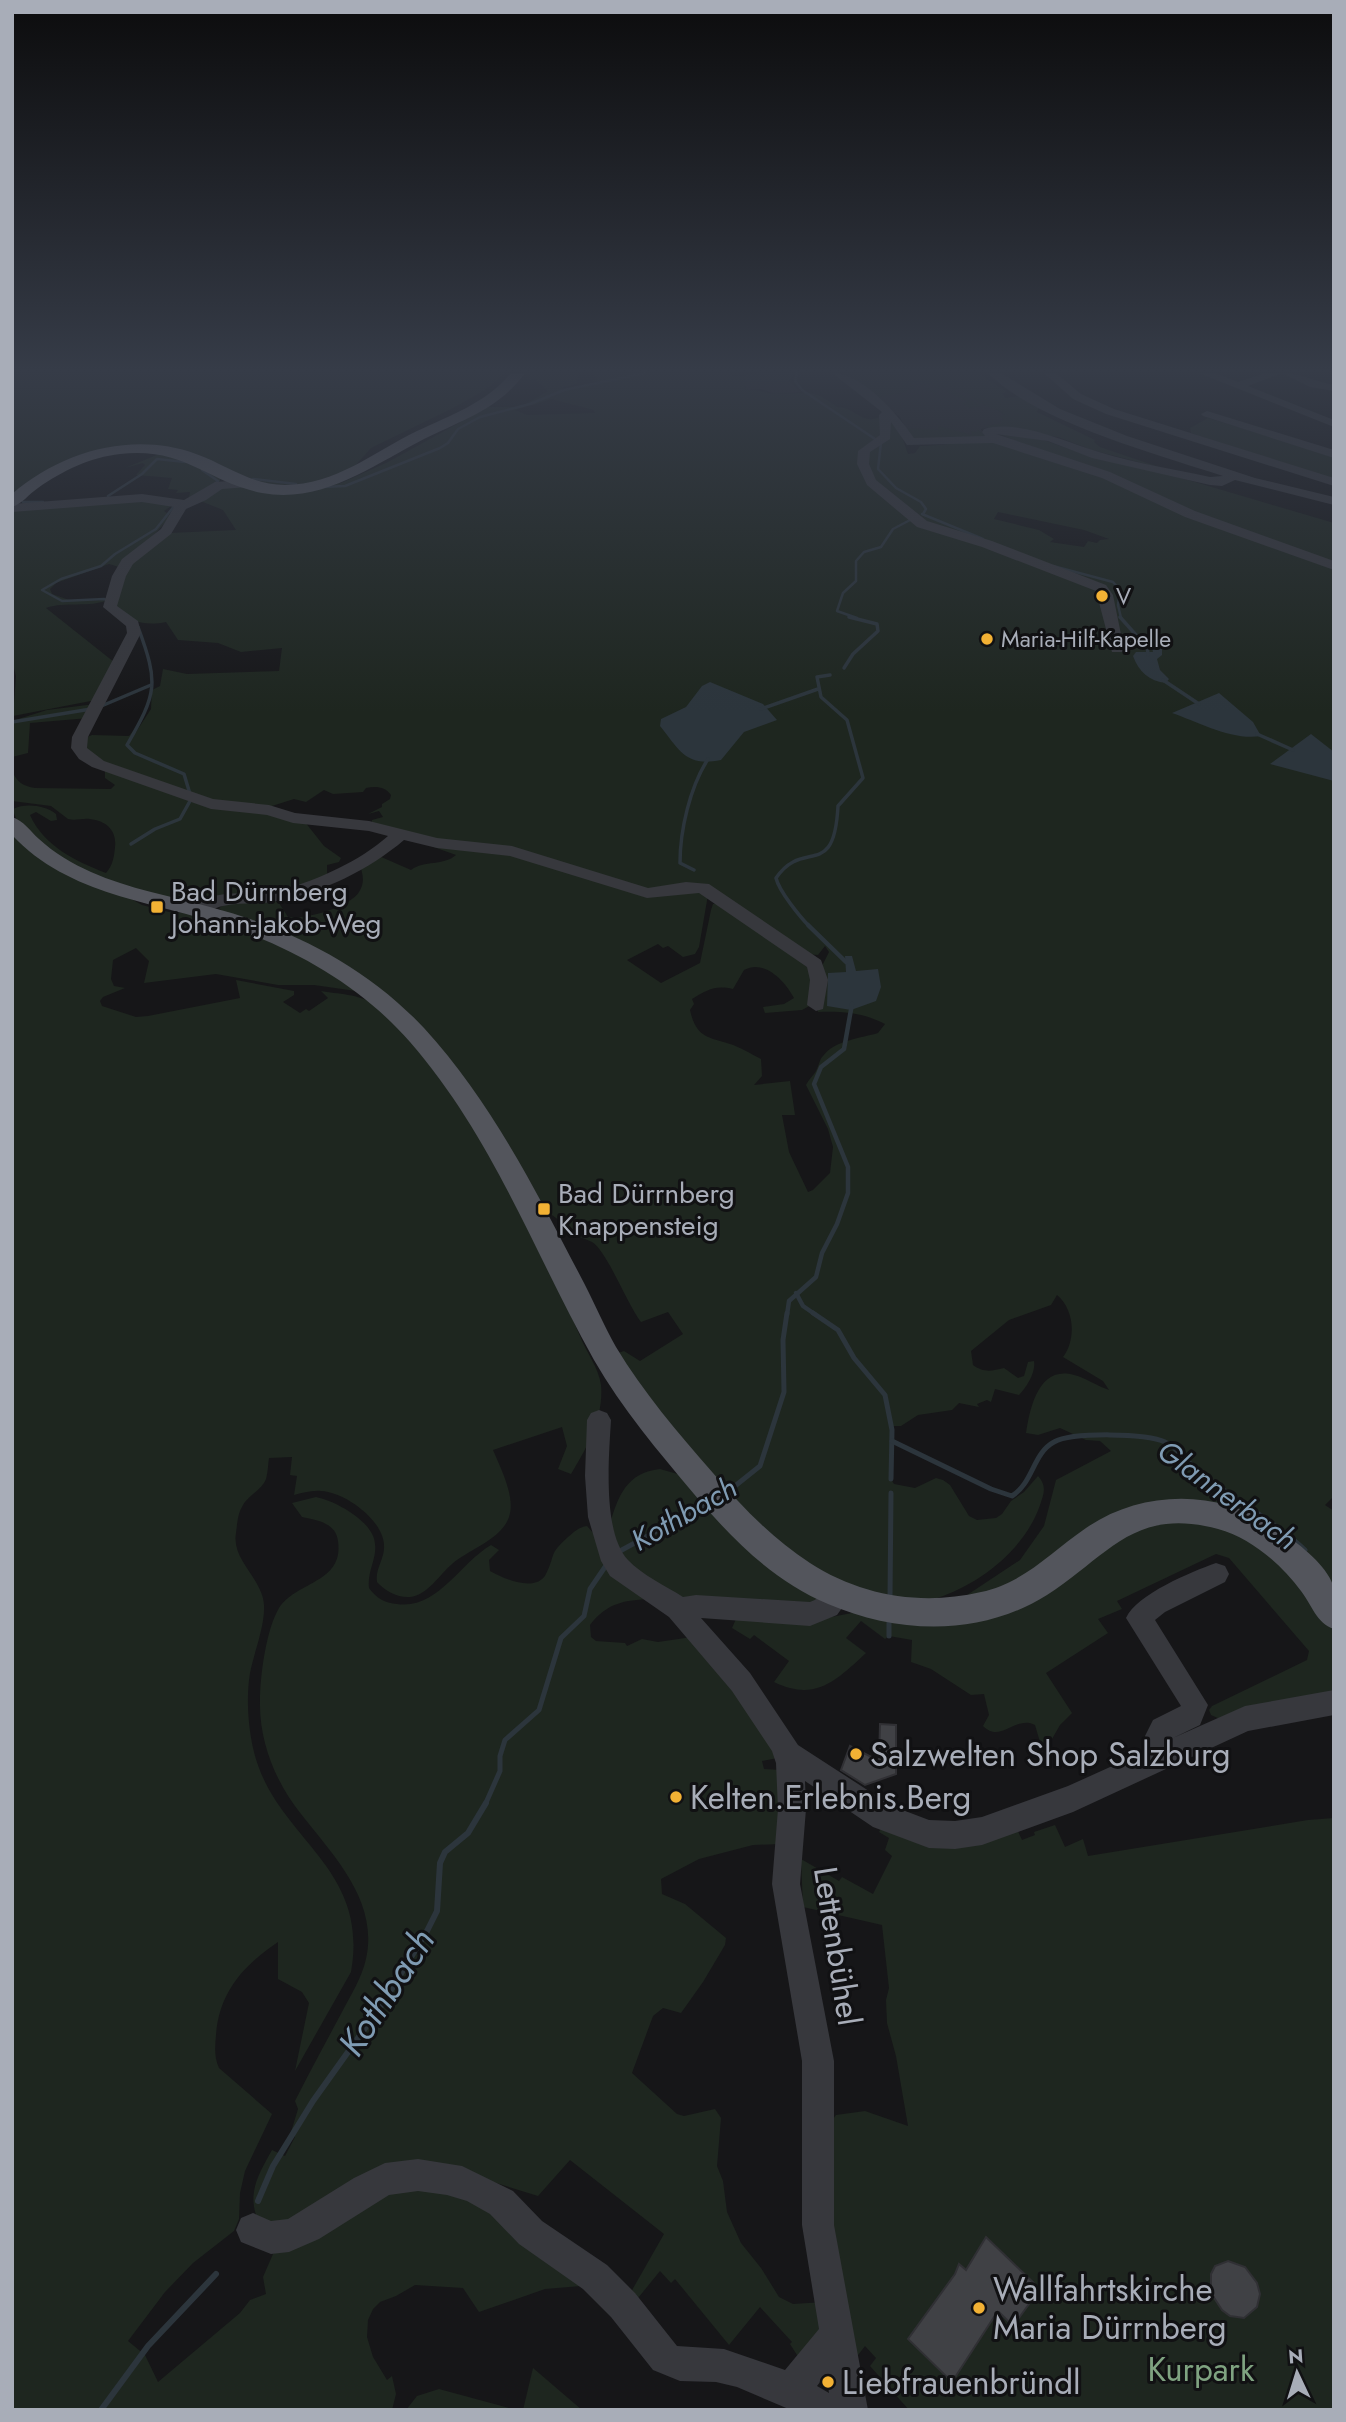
<svg xmlns="http://www.w3.org/2000/svg" width="1346" height="2422" font-family="Jost,sans-serif">
  <style>
    .built { fill: #222225 }
    .green { fill: #1e261f; fill-rule: evenodd }
    .water { fill: #2c353c }
    .lines { fill: none; stroke-linecap: round; stroke-linejoin: round }
    .stream-far4 { stroke: #2c353c; stroke-width: 2.5 }
    .stream-far3 { stroke: #2c353c; stroke-width: 3.5 }
    .stream-far2 { stroke: #2c353c; stroke-width: 4.5 }
    .stream-far1 { stroke: #2c353c; stroke-width: 5 }
    .stream { stroke: #2c353c; stroke-width: 6 }
    .building { fill: #404145; stroke: #303034; stroke-width: 2 }
    .minor { fill: #37383d; fill-rule: evenodd }
    .major { fill: #53555c; fill-rule: evenodd }
    .poi-dot { fill: #f2b134; stroke: #111113; stroke-width: 2.5 }
    .labels { text-anchor: middle; stroke-width: 6; stroke-linejoin: round; paint-order: stroke }
    .far-poi-label { font-size: 23px; fill: #a8adb8; stroke: #111113; text-anchor: start }
    .poi-label { font-size: 28px; fill: #a8adb8; stroke: #111113; text-anchor: start }
    .water-label { font-size: 30px; font-style: italic; fill: #7f9bb3; stroke: #111113 }
    .near-poi-label { font-size: 33px; fill: #a8adb8; stroke: #111113; text-anchor: start }
    .near-street-label { font-size: 33px; fill: #a8adb8; stroke: #111113 }
    .near-park-label { font-size: 33px; fill: #7fa381; stroke: #111113 }
    .near-water-label { font-size: 37px; font-style: italic; fill: #7f9bb3; stroke: #111113 }
  </style>
  <rect width="100%" height="100%" fill="#161618"/>
  <!-- built -->
  <g class="built">
    <path d="M760,373H794L789,381L801,392L776,394L761,389L746,390L743,376Z"/>
    <path d="M844,373H895L963,389L1015,421L981,429L985,439L906,429L900,417Z"/>
  </g>
  <!-- green -->
  <g class="green">
    <path d="M12,373H505L485,390L453,408L371,448L353,468L314,483L271,487L169,450L87,455L12,498Z"/>
    <path d="M526,373H578L577,384L560,388L569,390L595,384L593,380L597,378L593,373H731L732,376H743L746,390C758,389 768,394 780,394C808,393 813,388 837,407C856,406 864,431 887,412L897,423L908,454L915,453L920,446C945,446 970,439 995,443C1006,445 1017,450 1029,446L996,433L1038,438L1083,454L1161,472L1334,523V1496L1325,1505L1334,1511V1597C1308,1552 1271,1518 1220,1506C1192,1499 1163,1498 1135,1507C1090,1522 1002,1612 958,1601L1020,1560L1044,1526L1056,1480L1111,1451L1100,1441L1086,1440L1060,1428L1038,1435L1026,1433C1030,1407 1039,1365 1074,1375C1086,1378 1097,1386 1109,1390L1103,1381L1063,1357C1076,1340 1075,1310 1057,1295L1051,1305L1009,1320L971,1351L973,1365C984,1373 992,1371 1004,1368L1018,1378L1024,1376L1028,1362L1034,1361C1036,1372 1027,1387 1019,1395L995,1389L991,1402L987,1400L977,1404L979,1407L959,1403L952,1410L918,1415L901,1426H892L891,1479L894,1484L915,1488L936,1478L943,1480L950,1485L969,1516L977,1520L996,1518L1002,1514L1011,1501L1024,1492L1038,1476C1047,1486 1044,1494 1040,1505C1025,1549 980,1584 937,1598C918,1604 898,1602 879,1598C797,1581 742,1510 690,1450C663,1419 636,1389 615,1354L624,1351L640,1361L683,1334L668,1312L641,1322C627,1304 607,1251 592,1242C582,1237 571,1235 561,1230L560,1221C523,1196 507,1151 483,1114C409,1002 350,956 223,912L219,908L226,904L273,900L279,903L288,917C305,920 350,907 359,892C365,883 363,875 360,865L379,856L411,870C424,860 444,866 456,855L414,840L508,853L646,897L657,890L632,887L503,847L415,837L372,824V820L383,817L379,811L368,814L382,807V804L390,799L391,795C385,786 375,786 366,788L363,792L333,794L324,790L306,802L294,799L272,806L269,812L305,822L324,846L341,858L339,862L327,865V875C241,918 130,905 51,852C38,844 15,825 13,809C25,803 45,805 56,814L57,820L51,821L36,812L30,815C44,846 75,861 106,873C113,865 114,857 115,847C117,831 107,821 90,819C82,818 76,821 68,819L51,806L12,801V771C17,782 23,786 35,788L111,789L115,785L105,778V765L84,751L85,738L92,735L129,736L133,731L136,732L151,709L152,690L160,686L163,669L187,674L279,671L282,648L241,652L218,643L178,640L166,622C147,626 127,623 114,605L126,569L109,564L56,583L50,589L52,594L72,601L109,600C88,608 66,601 46,608L114,662L107,683L96,700L13,716L16,676L12,661V510L131,499L174,504L164,511L171,516L152,537L158,540L169,533L236,530L223,510L198,500L220,487L229,485L282,491L320,488L341,483L388,462L488,407H524L515,410L527,415L595,413L594,410L551,399L534,405H524L548,391L535,379L530,380ZM998,512L1084,530L1109,539L1100,540L1097,543L1088,541L1084,547L1050,542L1054,539L1039,530L994,519ZM709,889L804,954L818,955L825,946L829,952L822,966L818,1012C843,1011 864,1013 885,1024L878,1033C862,1038 835,1040 823,1056C819,1060 819,1066 816,1071C813,1076 809,1079 806,1085L828,1129L833,1147L830,1173L813,1190L808,1192L789,1152L782,1115H795L790,1081L754,1085L762,1076L761,1059C751,1054 740,1047 730,1044C707,1037 696,1037 690,1010L694,1004L692,999C707,990 715,985 733,989L744,970C765,959 785,981 794,998L784,1004L763,1007L765,1013L802,1010L813,1004C817,992 818,979 812,968L720,903L713,904L711,910L700,963L661,983L627,960L658,944L663,948L668,946L683,957L695,954L699,947Z"/>
    <path d="M844,373C880,373 906,373 937,393L934,394L918,382L911,384L916,388L905,390L907,392L875,398Z"/>
    <path d="M894,373H978L1007,392L1002,393L1005,398L1023,396L1039,407L1037,412L1095,440L1094,442L1100,447L1165,469L1092,450L1058,437L988,428L986,426L1002,423L1000,421L1004,420L1000,416L1005,415C998,409 992,409 984,405C972,399 966,389 952,389L982,406L969,408L962,403L968,402L946,391L951,388L943,387L938,390L935,386Z"/>
    <path d="M1208,418L1334,456V480L1191,433L1190,428Z"/>
    <path d="M938,426L972,435L971,431L977,432V429L987,437L915,441L907,428L938,430Z"/>
    <path d="M159,454L170,455L220,478V481L189,498L190,492L176,493L178,490L168,489L172,478L136,475L145,465L143,463L125,468Z"/>
    <path d="M95,704L89,718L30,723L28,753L12,757V721L47,710Z"/>
    <path d="M12,832L142,905L169,912L201,914L314,960L356,991L314,985H278L216,974L144,983L149,961L136,948L113,960L111,979L114,986L125,988L103,997L100,1001L102,1006L136,1017L148,1016L240,998L236,980L294,991V995L283,1002L300,1013L306,1009L309,1011L328,998L321,991C337,994 360,994 373,1004C393,1018 408,1039 424,1058C489,1139 539,1241 580,1336C586,1352 599,1368 601,1385C604,1417 587,1448 571,1474L558,1469L567,1446L562,1427L493,1450C500,1467 516,1497 509,1517C501,1540 469,1549 452,1564C439,1575 428,1595 410,1597C398,1598 385,1591 377,1582C375,1568 385,1559 384,1545C383,1520 345,1492 321,1491C312,1490 302,1493 294,1495L297,1476L290,1475L292,1457L269,1458C268,1464 268,1472 266,1479C262,1490 247,1496 242,1507C238,1513 237,1525 236,1533C231,1560 263,1579 264,1605C265,1627 254,1652 250,1673C246,1698 248,1727 254,1752C276,1840 370,1865 351,1972L295,2071L309,2003L302,1992L278,1979V1942C244,1965 219,1992 216,2035C215,2047 214,2057 219,2068L272,2114L245,2171L240,2193L239,2219L234,2231L193,2263L165,2292L128,2341L145,2355L158,2382L240,2313L250,2300L266,2294L263,2277L273,2254L401,2184L488,2202L593,2285L545,2289L479,2312L463,2288L415,2285L396,2296L380,2302L373,2309L368,2320L367,2337L373,2357L387,2380L392,2376L396,2394L392,2410H12Z"/>
    <path d="M660,1469L681,1475L820,1598L821,1619L852,1613L937,1623L1132,1526L1198,1520L1256,1541L1320,1607L1334,1632V1692L1220,1719L1211,1715L1209,1710L1212,1706L1307,1660L1309,1651L1229,1558L1216,1554L1117,1601L1122,1609L1098,1619L1108,1633L1046,1673L1072,1713L1060,1725L1048,1746L1040,1742L1035,1725C1015,1715 1001,1744 983,1726L989,1715L984,1694L971,1695L931,1669L911,1662L912,1640L889,1636L885,1639L861,1621L846,1638L866,1653C836,1681 815,1702 774,1682L789,1661L754,1635L750,1639L732,1628L736,1619L692,1598L673,1596L632,1573L609,1527C618,1496 626,1473 660,1469Z"/>
    <path d="M316,1497C336,1501 374,1522 375,1544C377,1559 367,1571 369,1588C376,1598 385,1603 397,1604C437,1610 459,1564 491,1545L499,1550L489,1560L490,1571C504,1579 536,1593 546,1574C556,1554 548,1555 568,1537C574,1532 579,1527 587,1526L651,1599C624,1600 607,1603 590,1625L591,1637L596,1641L625,1643L627,1646L642,1639L658,1642L692,1637L783,1757L762,1761L764,1769L781,1770L780,1844L753,1845L699,1859L661,1879L662,1894L685,1904L726,1938L725,1945L703,1982L681,2013L663,2008L653,2016L632,2073L677,2114L684,2116L715,2109L721,2118L717,2166L723,2181L727,2212L741,2243L761,2268L779,2297L793,2304L824,2302L825,2324L804,2366L790,2344L792,2342L760,2307L729,2345L675,2279L671,2283L660,2271L634,2303L627,2299L664,2234L570,2160L538,2196L461,2172L284,2228L256,2215C248,2190 260,2172 272,2150L285,2156L295,2137L291,2132L298,2109L295,2101C310,2071 326,2042 342,2012C351,1995 362,1977 366,1959C379,1901 333,1855 301,1814C276,1783 259,1742 260,1701C260,1676 266,1630 279,1608C297,1581 344,1583 338,1541C336,1523 317,1520 302,1517L292,1503Z"/>
    <path d="M1334,1818V2410H909L870,2366L876,2358L865,2346L855,2359L827,2243L830,2123L836,2115L865,2111L908,2126L896,2056L887,2023L886,2000L889,1988L882,1925L803,1907L801,1859L839,1881L842,1877L873,1894L892,1856L885,1850L889,1838L879,1832L883,1825L1016,1827L1022,1840L1035,1835L1034,1832L1055,1825L1065,1847L1083,1839L1088,1856L1308,1820Z"/>
    <path d="M533,2368L582,2410H523Z"/>
    <path d="M439,2389L516,2410H406L417,2396Z"/>
  </g>
  <!-- water -->
  <g class="water">
    <path d="M1152,648H1162V655L1157,659L1160,670L1169,679L1166,683C1149,681 1139,672 1133,656L1136,652H1153Z"/>
    <path d="M710,682L763,704L777,720L744,732L721,760C686,767 680,751 660,726L661,719L686,707L702,686Z"/>
    <path d="M1219,693L1253,722L1261,736C1233,741 1198,722 1172,713Z"/>
    <path d="M1311,734L1334,752V781L1270,764Z"/>
    <path d="M845,956H852L856,971L878,969L881,987L876,1001L851,1010L827,1006L828,973L846,972Z"/>
  </g>
  <g class="lines">
    <!-- stream-far4 -->
    <g class="stream-far4">
      <path d="M797,373L795,381L802,390L881,443L878,469L896,488L921,502L926,509L923,514"/>
      <path d="M202,470L218,481L214,485"/>
      <path d="M253,479L296,484"/>
      <path d="M322,487L345,486L440,448L448,443L458,429L480,417L530,404L564,390L645,373"/>
      <path d="M108,496L142,474L157,459L185,462"/>
      <path d="M23,502H43"/>
      <path d="M922,514L983,539"/>
      <path d="M1053,566L1113,582L1120,590L1118,605L1121,618"/>
      <path d="M106,603L107,600L104,599L62,601L42,590L61,579L101,566L115,554L156,529L175,505"/>
      <path d="M857,618L837,611L843,593L856,581V561L864,552L881,547L893,529L912,519"/>
    </g>
    <!-- stream-far3 -->
    <g class="stream-far3">
      <path d="M1120,617L1136,635"/>
      <path d="M138,627C159,684 157,693 127,745L135,753L184,774L190,794"/>
      <path d="M1148,655L1147,644L1159,641"/>
      <path d="M844,668L853,654L878,631L877,624L849,617"/>
      <path d="M1163,680L1199,704"/>
      <path d="M99,707L151,685"/>
      <path d="M761,709L818,689"/>
      <path d="M12,722L91,709"/>
      <path d="M1257,734L1293,750"/>
      <path d="M131,844L155,829L180,819L190,801"/>
      <path d="M694,870L680,863C680,830 690,787 708,759"/>
      <path d="M810,927C800,917 779,891 776,878C804,837 834,882 838,806L863,778L847,720L821,697L817,677L830,675"/>
    </g>
    <!-- stream-far2 -->
    <g class="stream-far2">
      <path d="M808,925L846,962"/>
      <path d="M796,1293L803,1306L816,1315"/>
      <path d="M787,1315L789,1301L816,1277L822,1253L837,1224L848,1193V1167L814,1084L821,1067L844,1049L852,1004"/>
    </g>
    <!-- stream-far1 -->
    <g class="stream-far1">
      <path d="M813,1313L838,1330L854,1358L885,1395L892,1430L891,1479"/>
      <path d="M892,1441L991,1489L1012,1496C1033,1483 1033,1453 1054,1442C1072,1432 1147,1433 1165,1442C1178,1448 1186,1461 1197,1470C1232,1499 1272,1519 1305,1550"/>
      <path d="M725,1494L760,1466L784,1392L783,1340L787,1313"/>
      <path d="M620,1551L708,1503"/>
      <path d="M890,1598L891,1493"/>
      <path d="M889,1619V1636"/>
      <path d="M485,1805L500,1771V1756L505,1740L539,1710L561,1638L584,1616L590,1589L607,1564"/>
    </g>
    <!-- stream -->
    <g class="stream">
      <path d="M258,2201L273,2166L313,2101L383,2003L427,1931L437,1911L440,1863L445,1852L468,1833L486,1803"/>
      <path d="M101,2410L148,2346L216,2274"/>
    </g>
  </g>
  <!-- building -->
  <g class="building">
    <path d="M880,1724L896,1725V1774L865,1785L841,1770L850,1746L879,1761Z"/>
    <path d="M986,2237L1040,2289L1013,2326L999,2312L996,2314L952,2382L908,2339L955,2274L959,2264L966,2270Z"/>
    <path d="M1228,2261L1245,2267L1257,2283L1260,2294L1257,2307L1244,2318L1230,2316L1222,2310L1211,2293V2274L1215,2266Z"/>
  </g>
  <g class="lines">
    <!-- minor -->
    <g class="minor">
      <path d="M832,373C863,373 898,415 914,438L985,436L982,432L984,429C1019,419 1065,442 1099,452C1135,463 1173,469 1210,477L1223,476C1159,455 1034,421 988,373H1001L1060,409L1127,436L1255,478L1334,497V505L1235,480L1222,486L1210,485L1092,458L1048,441L996,434L1110,472L1195,511L1334,561V570L1185,517L1102,478L993,443L907,445L891,422L890,439L870,452L869,464L876,480L927,521L992,541L1106,585L1113,595L1124,649L1122,652H1112L1096,591L982,547L917,527L867,485L857,464L858,451L880,435L879,415L882,412Z"/>
      <path d="M1044,373H1056L1081,394L1114,409L1334,478V486L1106,414L1073,399Z"/>
      <path d="M1199,373H1215L1238,382L1265,373H1282L1248,386L1334,420V427Z"/>
      <path d="M1282,373C1301,373 1316,382 1334,385V391L1310,387Z"/>
      <path d="M1207,411L1334,450V458L1203,416L1201,414Z"/>
      <path d="M244,480L250,484L248,487L222,489L206,500L186,509L171,534L133,564L126,576L117,606L138,621L141,633L88,737L87,748L104,761L213,799L269,805L295,813L369,821L437,838L512,846L648,888L686,882L709,884L821,960L828,980L823,1009L816,1011L807,1005L810,980L807,967L699,893L647,898L510,856L437,848L404,840C370,869 322,893 277,901C260,905 241,902 223,906C212,908 205,917 193,914L190,910C210,885 256,897 283,890C319,879 360,861 388,836L369,831L293,823L267,815L211,809L92,767L79,759L71,748L72,737L127,633L126,626L103,607L112,576L122,559L161,529L174,507L142,502L12,512V504L142,494L184,500L215,482Z"/>
      <path d="M599,1410L607,1413L611,1420C609,1456 602,1532 628,1560C642,1575 666,1586 683,1597L696,1595L810,1602C822,1598 827,1587 839,1583L848,1586L852,1594L837,1615L810,1626L701,1618L750,1673L798,1745L892,1806L929,1820L955,1821L982,1817L1068,1786L1150,1749L1145,1736L1153,1720L1181,1706L1126,1618C1137,1594 1191,1572 1216,1563L1225,1566L1229,1574L1225,1582L1165,1612L1155,1620L1208,1705L1200,1725L1173,1738L1245,1706L1334,1690V1715L1248,1731L1073,1812L982,1845L955,1849L929,1848L873,1827L805,1781L806,1809L800,1884L834,2061V2225L868,2410H791L737,2387L716,2382L680,2381L653,2370L611,2317L583,2289L519,2244L490,2214L467,2201L447,2195L418,2191L389,2195L319,2239L289,2252L271,2254L241,2242L236,2230L241,2218L253,2213L271,2221L288,2219L354,2178L385,2163L418,2159L462,2166L513,2191L542,2221L607,2265L635,2293L677,2346L724,2349L785,2370L819,2329L802,2225V2061L772,1884L778,1809L776,1763L772,1751L732,1691L669,1617L610,1576L601,1561L588,1517L585,1476L587,1420L591,1413ZM826,2374L829,2393L817,2386Z"/>
    </g>
    <!-- major -->
    <g class="major">
      <path d="M511,373H525C499,409 462,420 424,439C373,465 323,504 262,493C206,482 186,447 120,454C91,457 62,471 38,488C29,494 22,504 12,507V494C62,451 133,431 196,454C227,465 251,485 285,485C335,485 374,452 417,431C451,415 486,403 511,373Z"/>
      <path d="M12,817C24,821 30,831 39,839C54,853 73,864 91,872C129,889 171,896 210,907C291,928 367,967 424,1028C492,1102 538,1195 584,1283C595,1304 604,1326 616,1347C643,1392 678,1433 713,1473C742,1507 773,1539 810,1563C861,1596 922,1606 981,1592C1024,1583 1051,1552 1086,1528C1145,1487 1228,1489 1285,1534C1301,1546 1326,1565 1333,1585C1337,1597 1334,1616 1334,1629C1316,1623 1312,1605 1301,1591C1281,1564 1251,1538 1218,1529C1134,1506 1108,1556 1047,1595C980,1637 898,1634 828,1604C773,1581 731,1538 694,1494C658,1451 622,1409 594,1360C533,1251 494,1139 410,1042C362,987 296,949 227,926C153,901 69,896 12,835Z"/>
    </g>
  </g>
  <!-- sky -->
  <linearGradient id="sky" x2="0" y2="1"><stop stop-color="#0c0c0d"/><stop offset="0.52" stop-color="#363c48"/><stop offset="1" stop-color="#363c48" stop-opacity="0"/></linearGradient>
  <rect width="1346" height="712" fill="url(#sky)"/>
  <!-- markers -->
  <g class="poi-dot">
    <circle cx="1102" cy="596" r="7"/>
    <circle cx="987" cy="639" r="7"/>
    <rect x="150" y="900" width="14" height="14" rx="3.5"/>
    <rect x="537" y="1202" width="14" height="14" rx="3.5"/>
    <circle cx="856" cy="1754" r="7"/>
    <circle cx="676" cy="1797" r="7"/>
    <circle cx="979" cy="2308" r="7"/>
    <circle cx="828" cy="2382" r="7"/>
  </g>
  <g class="labels">
    <!-- far-poi labels -->
    <g class="far-poi-label">
      <text x="1116" y="604">V</text>
      <text x="1001" y="647">Maria-Hilf-Kapelle</text>
    </g>
    <!-- poi labels -->
    <g class="poi-label">
      <text x="171" y="901">Bad Dürrnberg<tspan x="171" dy="32">Johann-Jakob-Weg</tspan></text>
      <text x="558" y="1203">Bad Dürrnberg<tspan x="558" dy="32">Knappensteig</tspan></text>
    </g>
    <!-- water labels -->
    <g class="water-label">
      <text transform="translate(1227 1495) rotate(36)" y="10">Glannerbach</text>
      <text transform="translate(684 1514) rotate(-30)" y="10">Kothbach</text>
    </g>
    <!-- near-poi labels -->
    <g class="near-poi-label">
      <text x="870" y="1766">Salzwelten Shop Salzburg</text>
      <text x="690" y="1809">Kelten.Erlebnis.Berg</text>
      <text x="993" y="2301">Wallfahrtskirche<tspan x="993" dy="38">Maria Dürrnberg</tspan></text>
      <text x="842" y="2394">Liebfrauenbründl</text>
    </g>
    <!-- near-street labels -->
    <g class="near-street-label">
      <text transform="translate(838 1946) rotate(81)" y="12">Lettenbühel</text>
    </g>
    <!-- near-park labels -->
    <g class="near-park-label">
      <text x="1201" y="2381">Kurpark</text>
    </g>
    <!-- near-water labels -->
    <g class="near-water-label">
      <text transform="translate(386 1992) rotate(-57)" y="13">Kothbach</text>
    </g>
  </g>
  <!-- border -->
  <rect width="1346" height="2422" fill="none" stroke="#a8adb8" stroke-width="28"/>
  <!-- north arrow -->
  <g transform="translate(1297 2373) rotate(356)" stroke="#111113" stroke-width="5" paint-order="stroke">
  <path d="M0-5L12 26L0 18L-12 26Z" fill="#a8adb8"/>
  <text y="-10" font-size="19" font-weight="bold" text-anchor="middle" fill="#a8adb8">N</text>
  </g>
</svg>
